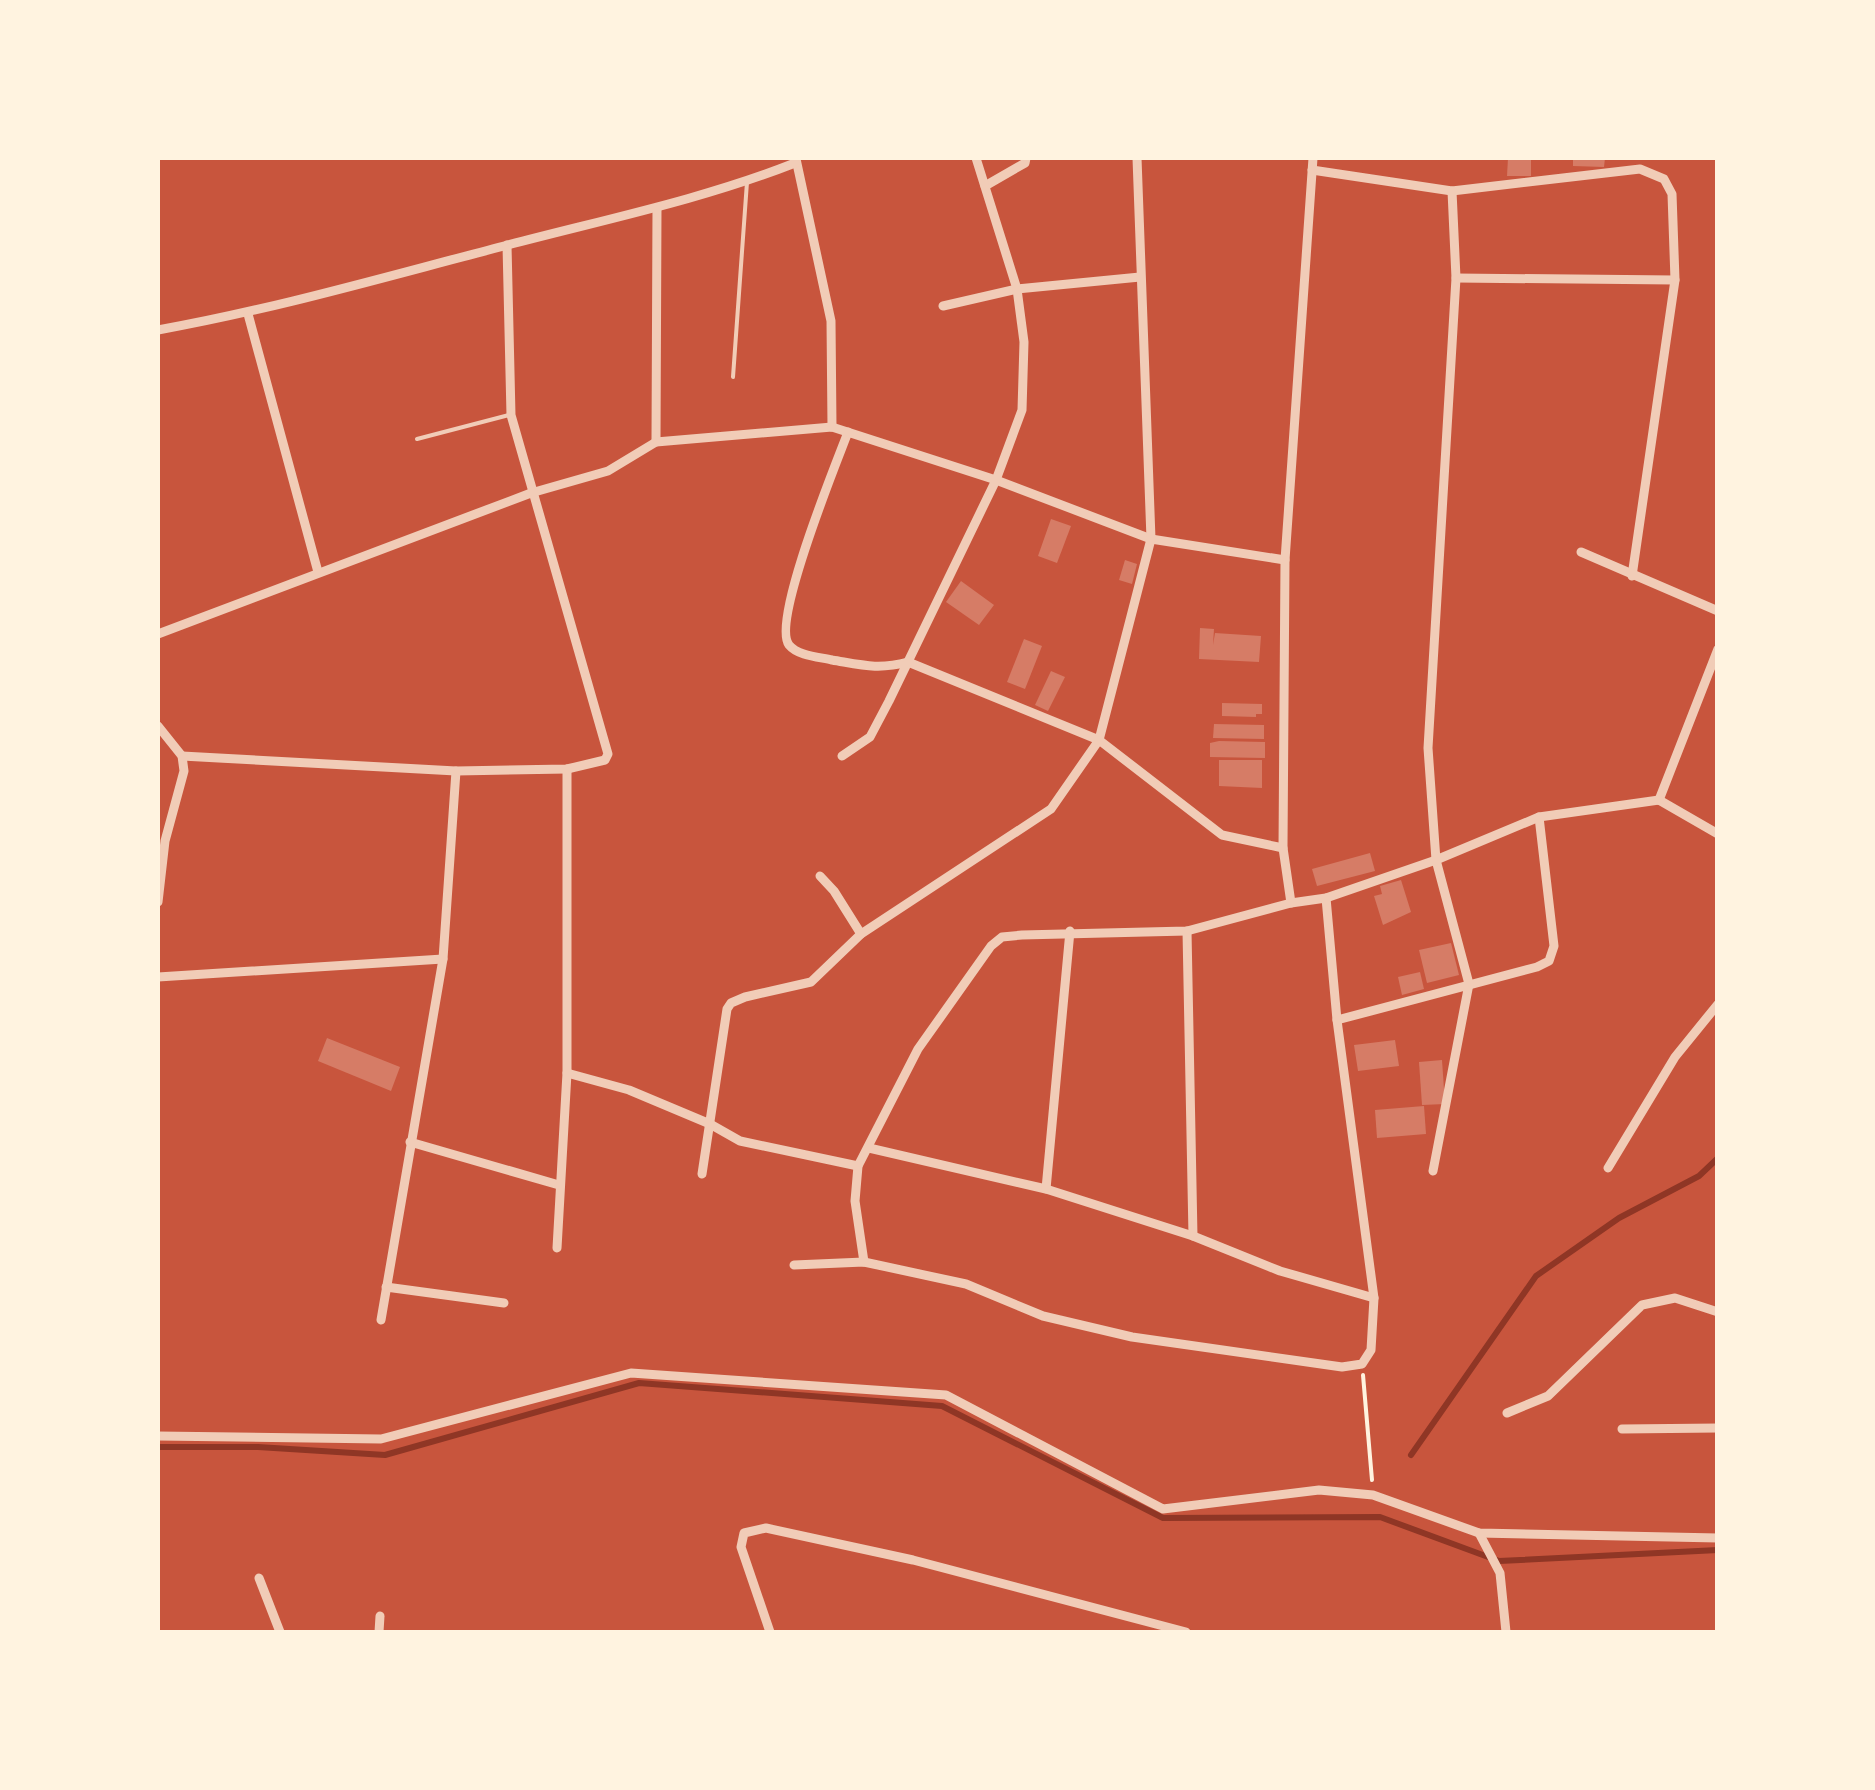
<svg xmlns="http://www.w3.org/2000/svg" width="1875" height="1790" font-family="Spectral,serif">
  <style>
    .lines { fill: none; stroke-linecap: round; stroke-linejoin: round }
    .stream { stroke: #8f3625; stroke-width: 6 }
    .building { fill: #d67c66 }
    .path { stroke: #fff3e0; stroke-width: 4 }
    .service { stroke: #f1ccb7; stroke-width: 4 }
    .minor { stroke: #f1ccb7; stroke-width: 9 }
  </style>
  <rect width="100%" height="100%" fill="#c8553d"/>
  <g class="lines">
    <!-- stream -->
    <g class="stream">
      <path d="M158,1447H258L385,1455L639,1383L942,1406L1163,1518L1380,1517L1499,1561L1718,1550"/>
      <path d="M1411,1455L1536,1276L1619,1218L1699,1176L1718,1158"/>
    </g>
  </g>
  <!-- building -->
  <g class="building">
    <path d="M1508,158H1531V176H1507Z"/>
    <path d="M1573,158H1605L1604,167L1573,166Z"/>
    <path d="M1051,519L1071,526L1057,563L1038,556Z"/>
    <path d="M1125,560L1137,564L1132,584L1119,580Z"/>
    <path d="M961,581L994,605L979,625L946,602Z"/>
    <path d="M1200,628L1214,629L1213,645L1215,633L1261,636L1259,662L1199,659Z"/>
    <path d="M1024,639L1042,646L1025,689L1007,682Z"/>
    <path d="M1051,671L1065,677L1048,711L1035,705Z"/>
    <path d="M1222,703L1262,704V714H1256V717L1222,716Z"/>
    <path d="M1214,724L1264,725V739L1213,738Z"/>
    <path d="M1219,741L1265,742V758L1210,757V743Z"/>
    <path d="M1219,760H1262V788L1219,786Z"/>
    <path d="M1370,853L1375,871L1317,886L1312,869Z"/>
    <path d="M1401,880L1411,912L1383,925L1374,896L1382,894L1380,886Z"/>
    <path d="M1451,943L1459,975L1427,983L1419,950Z"/>
    <path d="M1420,972L1424,989L1402,995L1398,977Z"/>
    <path d="M327,1038L400,1067L391,1091L318,1061Z"/>
    <path d="M1395,1040L1399,1066L1358,1071L1354,1045Z"/>
    <path d="M1442,1060L1445,1104L1422,1105L1419,1062Z"/>
    <path d="M1424,1106L1426,1134L1377,1138L1375,1110Z"/>
  </g>
  <g class="lines">
    <!-- path -->
    <path class="path" d="M1363,1375L1372,1480"/>
    <!-- service -->
    <g class="service">
      <path d="M733,377L747,182"/>
      <path d="M417,439L509,415"/>
    </g>
    <!-- minor -->
    <g class="minor">
      <path d="M796,159L831,321L832,427"/>
      <path d="M1312,170L1452,191L1640,169L1664,179L1672,194L1675,280L1632,576"/>
      <path d="M985,186L1025,163L1026,158"/>
      <path d="M1456,278L1675,280"/>
      <path d="M943,306L1017,289L1140,277"/>
      <path d="M248,314L318,572"/>
      <path d="M158,330C275,309 388,276 504,246C602,220 701,200 795,163"/>
      <path d="M848,432C836,464 771,622 789,645C798,656 819,657 832,660C862,665 878,670 908,662L1099,740L1222,835L1283,848"/>
      <path d="M656,442L657,208"/>
      <path d="M1581,552L1718,611"/>
      <path d="M158,634L531,493L608,471L656,442L832,427L996,480L1151,539L1285,560"/>
      <path d="M158,726L182,756L184,771L165,841L158,902"/>
      <path d="M182,756L456,771L567,769L605,760L608,754L511,415L507,245"/>
      <path d="M842,756L870,737L889,701L996,480L1022,410L1024,342L1017,289L976,158"/>
      <path d="M1659,800L1718,649"/>
      <path d="M1659,800L1718,834"/>
      <path d="M820,876L834,891L861,934"/>
      <path d="M1291,903L1283,848L1285,560L1313,158"/>
      <path d="M1187,931L1193,1236"/>
      <path d="M158,977L443,959"/>
      <path d="M1337,1020L1537,967L1549,961L1554,946L1539,817"/>
      <path d="M567,1073L629,1090L710,1124L740,1141L858,1166"/>
      <path d="M410,1142L559,1185"/>
      <path d="M869,1148L1046,1189L1193,1236L1280,1271L1374,1298"/>
      <path d="M1608,1168L1675,1057L1718,1004"/>
      <path d="M1433,1171L1469,984L1436,860L1428,748L1456,278L1452,191"/>
      <path d="M702,1174L727,1009L731,1003L745,997L811,982L861,934L1051,809L1099,740L1151,539L1137,158"/>
      <path d="M1046,1189L1070,931"/>
      <path d="M557,1248L567,1073V769"/>
      <path d="M864,1262L855,1201L858,1166L918,1049L991,946L1002,937L1022,935L1187,931L1291,903L1326,898L1436,860L1539,817L1659,800"/>
      <path d="M794,1265L864,1262L966,1284L1043,1316L1132,1337L1342,1367L1362,1364L1371,1350L1374,1298L1337,1020L1326,898"/>
      <path d="M386,1287L504,1303"/>
      <path d="M381,1320L443,959L456,771"/>
      <path d="M1507,1413L1548,1396L1642,1305L1675,1298L1718,1312"/>
      <path d="M1622,1429L1718,1428"/>
      <path d="M158,1436L381,1439L631,1373L946,1395L1163,1509L1319,1490L1373,1495L1479,1533L1718,1538"/>
      <path d="M1479,1533L1500,1573L1506,1632"/>
      <path d="M259,1578L280,1632"/>
      <path d="M379,1632L380,1616"/>
      <path d="M770,1632L741,1547L744,1533L766,1528L913,1560L1186,1632"/>
    </g>
  </g>
  <!-- border -->
  <rect width="1875" height="1790" fill="none" stroke="#fff3e0" stroke-width="320"/>
</svg>
